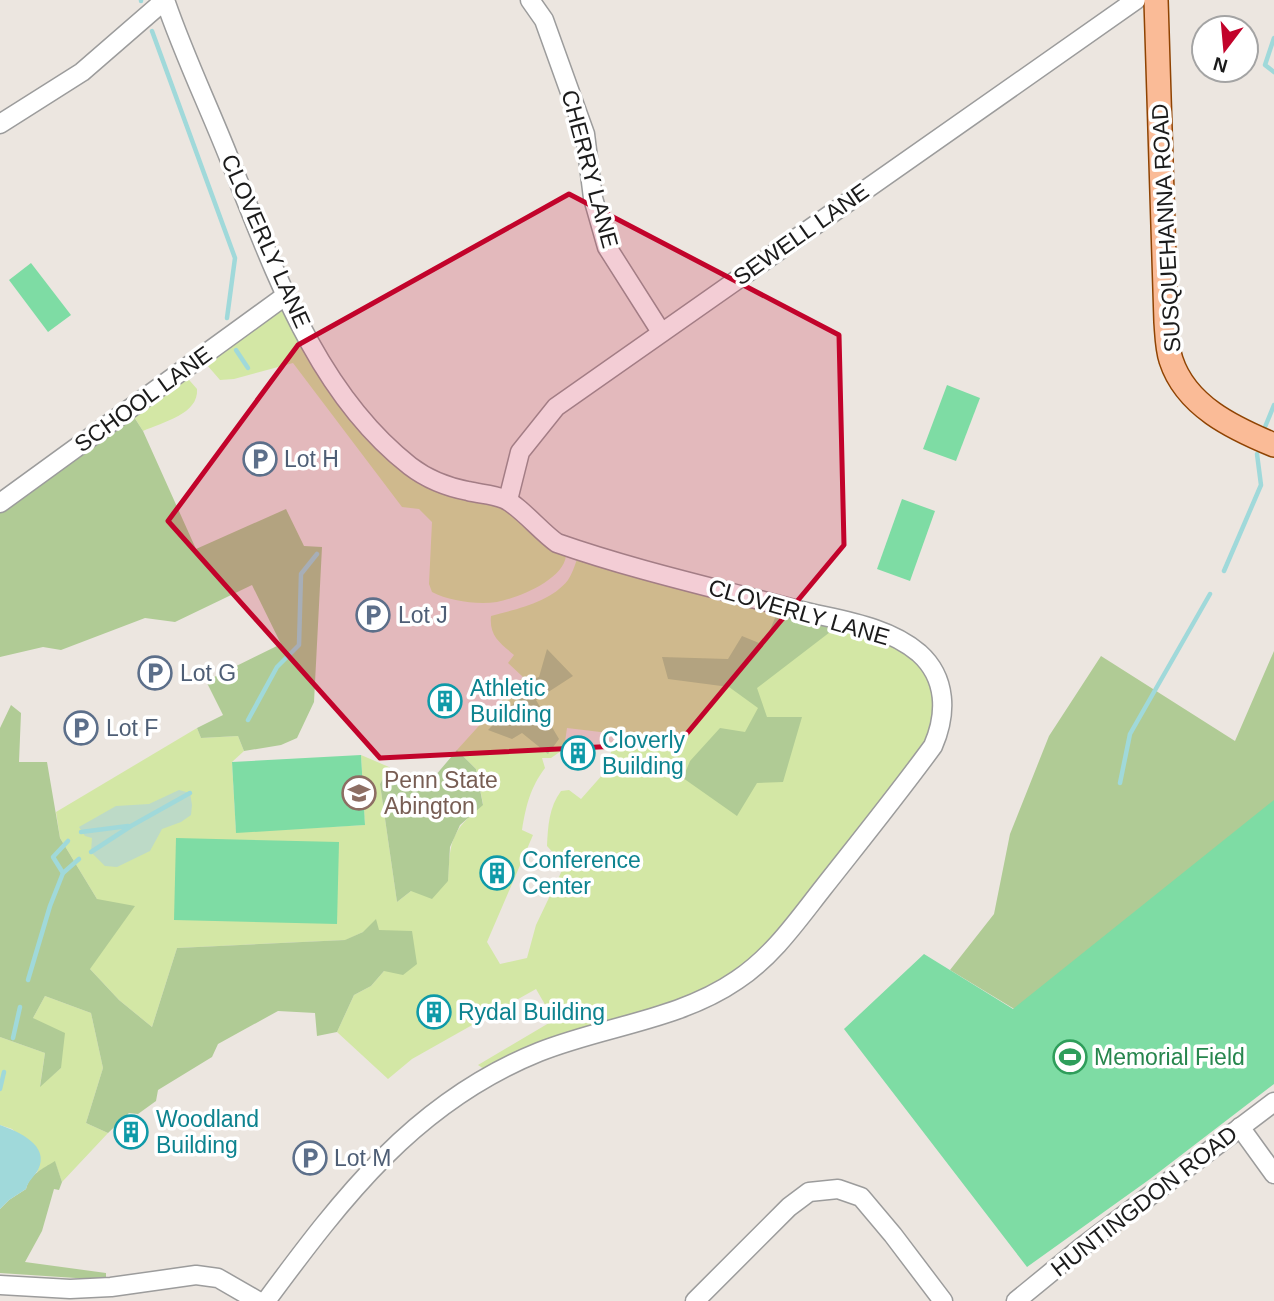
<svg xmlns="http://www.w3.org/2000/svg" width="1274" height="1301" font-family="Arial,sans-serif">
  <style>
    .grass { fill: #d3e7a5; fill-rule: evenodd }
    .forest { fill: #b0cb95 }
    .wetland { fill: #bddac7 }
    .pitch { fill: #7edca4 }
    .water { fill: #a0d9da }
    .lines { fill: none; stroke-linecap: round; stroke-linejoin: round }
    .stream { stroke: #a0d9da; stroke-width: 4.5 }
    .minor-casing { stroke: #9c9c9c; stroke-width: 21 }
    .major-casing { stroke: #8f4302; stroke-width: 26 }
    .minor { stroke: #fff; stroke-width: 18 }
    .major { stroke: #fabb97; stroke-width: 23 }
    .marked { fill: #c2032b; fill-opacity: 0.2; stroke: #c2032b; stroke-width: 5; stroke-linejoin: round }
    .labels { text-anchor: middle; stroke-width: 7; stroke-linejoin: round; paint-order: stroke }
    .street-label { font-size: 23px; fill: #1b1b1b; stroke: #fff }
    .service-label { font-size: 23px; fill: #4e5e75; stroke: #fff; text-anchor: start }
    .culture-label { font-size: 23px; fill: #0d838f; stroke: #fff; text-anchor: start }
    .education-label { font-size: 23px; fill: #785e54; stroke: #fff; text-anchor: start }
    .leisure-label { font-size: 23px; fill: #27864d; stroke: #fff; text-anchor: start }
  </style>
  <rect width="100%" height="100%" fill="#ece6e0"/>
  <!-- grass -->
  <g class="grass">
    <path d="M285,301L381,451L499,504L510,511L541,542L566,556C563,580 518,598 497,602C477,605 449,601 432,592L429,584L432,522L419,509L402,507L293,363L234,379L220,380L207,365L205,358Z"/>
    <path d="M183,373L197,389C199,414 163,422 143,431L131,412Z"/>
    <path d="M577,559L656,583L657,581L866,634L897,646L919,664L933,689L934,728L924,747L778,935L734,973L685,1000L536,1046L484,1069L478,1065L554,1020L536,989L412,1059L388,1079L337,1032L354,995L371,986L384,971L412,931L363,932L346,940L177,948L152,1027L119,1000L90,969L97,899L60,838L56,812L197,728L201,738L238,736L244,751L232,762L236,832L365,825L361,755L389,767L380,784L397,902L411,891L448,881C450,839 451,832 483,804L476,769L457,750L523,677L508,663L514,655C500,643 489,636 491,616C517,609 551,602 568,580C572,574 575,565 577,559ZM567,728L617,734L604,773L581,799L569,790L561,791C549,807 548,826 547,846L557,857L567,860L536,925L527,958L500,964L487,942L533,835L522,830C526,806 530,788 545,768L542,758H551L564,749Z"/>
    <path d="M45,996L91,1013L103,1068L86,1123L108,1133L62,1182L55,1162L37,1172L39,1166V1152L12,1129L0,1125V1037L45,1053L40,1086L61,1068L33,1018Z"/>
  </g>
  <!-- forest -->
  <g class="forest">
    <path d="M134,417L143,431L196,549L286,509L304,546L322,547L314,702L297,738L281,745L244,751L238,736L201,738L197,728L223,715L206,681L281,644L252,585L175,622L145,618L61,650L43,647L0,657V513Z"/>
    <path d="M777,613L834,629L757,688L767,717H802L783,782L757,783L737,816L683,778L690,761L720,728L745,732L758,708L729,687L668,679L662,657L728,659L742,636L764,645Z"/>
    <path d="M547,649L573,676L536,700L559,739L548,754L522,733L512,739L488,730L525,692L533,679L539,677Z"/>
    <path d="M1274,651V849L1029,1018L950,970L994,914L1010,834L1049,736L1101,656L1235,741Z"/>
    <path d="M11,705L21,713L19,762H47L60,838L97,899L135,906L90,969L119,1000L152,1027L177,948L345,940L363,932L376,919L379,930L412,931L417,964L403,975L384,971L371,986L354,995L337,1032L317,1036L315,1013L278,1011L218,1044L212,1057L158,1090L156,1101L138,1114L129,1113L108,1133L86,1123L103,1068L91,1013L45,996L33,1018L65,1033L61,1068L40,1087L45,1053L0,1037V728Z"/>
    <path d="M457,750L476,769L483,805L460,825L450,847L448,881L432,899L411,891L397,902L380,784L389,767L411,785L430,782Z"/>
    <path d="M55,1161L62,1182L59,1190L54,1189L42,1231L25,1262L106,1273V1280L0,1273V1209L9,1200L26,1189C30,1174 42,1169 55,1161Z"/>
  </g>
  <!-- wetland -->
  <path class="wetland" d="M179,790L190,793L192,805L191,815L181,822L162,829L150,851L117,867L105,866L91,852L92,838L85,836L79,827L116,806L149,804Z"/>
  <!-- pitch -->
  <g class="pitch">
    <path d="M31,263L71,315L48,332L9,280Z"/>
    <path d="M947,385L980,398L956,461L923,449Z"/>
    <path d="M902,499L935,511L910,581L877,569Z"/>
    <path d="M361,755L365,825L236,833L232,762Z"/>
    <path d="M1274,800V1084L1150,1179L1027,1267L844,1029L924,954L1013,1009Z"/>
    <path d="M176,838L339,842L337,924L174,920Z"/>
  </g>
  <!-- water -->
  <path class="water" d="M0,1125C17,1131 51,1145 38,1170C34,1177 28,1181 26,1189L9,1200L0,1209Z"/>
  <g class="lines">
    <!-- stream -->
    <g class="stream">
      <path d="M141,0V1"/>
      <path d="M152,31L235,258L227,318"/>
      <path d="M1274,38L1265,65L1274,72"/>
      <path d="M236,350L248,368"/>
      <path d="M1265,427L1274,405"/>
      <path d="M1224,571L1261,485L1257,454"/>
      <path d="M248,720L277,667L299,645L301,574L317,554"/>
      <path d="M1120,783L1130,734L1210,594"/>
      <path d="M81,832L128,826"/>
      <path d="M91,852L131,826L190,793"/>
      <path d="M63,873L53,857L68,841"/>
      <path d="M28,980L50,906L63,873L79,859"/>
      <path d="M13,1038L20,1007"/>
      <path d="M0,1089L4,1072"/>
    </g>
    <defs>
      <g id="minor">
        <path d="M165,0C183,53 208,105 229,158C273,266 314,391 410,466C427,479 447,487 468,491C480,494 492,494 504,499C519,505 541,532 557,543C634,570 715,588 794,609C835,620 885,624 919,653C947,678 947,714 933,746C898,794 860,841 823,888C797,921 773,956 737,980C679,1020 604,1026 539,1052C415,1102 343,1197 266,1301"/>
        <path d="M530,0L544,20L585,134L593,198L607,247L661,332"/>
        <path d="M0,124L82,72L165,0"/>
        <path d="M508,500L520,452L556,407L1136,0"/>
        <path d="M0,503L285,296"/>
        <path d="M1240,1127L1274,1174"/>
        <path d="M0,1285L70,1289L111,1287L196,1275L218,1278L258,1301"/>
        <path d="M695,1301L789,1207L809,1192L838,1189L861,1197L893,1235L943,1301"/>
        <path d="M1016,1301L1082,1247L1274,1102"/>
      </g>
      <path id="major" d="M1156,0L1166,322C1167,334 1167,348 1171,360C1186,406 1233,428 1274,445"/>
    </defs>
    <!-- minor casing -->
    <use href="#minor" class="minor-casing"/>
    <!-- major casing -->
    <use href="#major" class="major-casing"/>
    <!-- minor -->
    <use href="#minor" class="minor"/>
    <!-- major -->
    <use href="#major" class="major"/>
  </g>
  <!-- marked area -->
  <path class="marked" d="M569,194L839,335L844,545L679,743L380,758L168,521L298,345Z"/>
  <!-- icons -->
  <defs>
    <symbol id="parking-ring" viewBox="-11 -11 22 22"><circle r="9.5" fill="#fff" stroke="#5c6f8a" stroke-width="1.5"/><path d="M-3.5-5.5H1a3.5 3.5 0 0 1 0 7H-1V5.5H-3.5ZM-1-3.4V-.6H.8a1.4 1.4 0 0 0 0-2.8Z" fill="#5c6f8a"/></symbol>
    <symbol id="building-ring" viewBox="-11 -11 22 22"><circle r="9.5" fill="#fff" stroke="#0f9aa8" stroke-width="1.5"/><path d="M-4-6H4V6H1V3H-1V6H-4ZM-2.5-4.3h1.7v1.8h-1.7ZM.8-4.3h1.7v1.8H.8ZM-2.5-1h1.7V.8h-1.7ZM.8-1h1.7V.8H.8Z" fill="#0f9aa8"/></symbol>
    <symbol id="university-ring" viewBox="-11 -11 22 22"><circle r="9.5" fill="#fff" stroke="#8d6e63" stroke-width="1.5"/><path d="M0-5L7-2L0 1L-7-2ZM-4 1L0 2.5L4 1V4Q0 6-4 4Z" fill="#8d6e63"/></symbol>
    <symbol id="stadium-ring" viewBox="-11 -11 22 22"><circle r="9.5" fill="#fff" stroke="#2e9e5b" stroke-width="1.5"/><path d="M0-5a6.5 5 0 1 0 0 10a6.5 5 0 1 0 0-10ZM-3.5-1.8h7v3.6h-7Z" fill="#2e9e5b"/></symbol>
  </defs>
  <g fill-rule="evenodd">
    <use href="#parking-ring" x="241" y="440" width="38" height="38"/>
    <use href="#parking-ring" x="354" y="596" width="38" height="38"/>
    <use href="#parking-ring" x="136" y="654" width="38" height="38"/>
    <use href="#building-ring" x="426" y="682" width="38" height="38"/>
    <use href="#parking-ring" x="62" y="709" width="38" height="38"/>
    <use href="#building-ring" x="559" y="734" width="38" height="38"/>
    <use href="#university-ring" x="340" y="774" width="38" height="38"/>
    <use href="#building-ring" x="478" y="854" width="38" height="38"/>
    <use href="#building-ring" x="415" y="993" width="38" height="38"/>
    <use href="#stadium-ring" x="1051" y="1038" width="38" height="38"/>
    <use href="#building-ring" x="112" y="1113" width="38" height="38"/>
    <use href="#parking-ring" x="291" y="1139" width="38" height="38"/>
  </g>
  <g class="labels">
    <!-- street labels -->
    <g class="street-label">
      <text transform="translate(590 169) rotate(75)" y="8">CHERRY LANE</text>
      <text transform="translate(1166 228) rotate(-93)" y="8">SUSQUEHANNA ROAD</text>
      <text transform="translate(801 234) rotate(-35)" y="8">SEWELL LANE</text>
      <text transform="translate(266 241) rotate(66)" y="8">CLOVERLY LANE</text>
      <text transform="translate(143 399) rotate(-36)" y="8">SCHOOL LANE</text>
      <text transform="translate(799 612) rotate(16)" y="8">CLOVERLY LANE</text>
      <text transform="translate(1144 1201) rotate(-38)" y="8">HUNTINGDON ROAD</text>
    </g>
    <!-- service labels -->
    <g class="service-label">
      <text x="284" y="467">Lot H</text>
      <text x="398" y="623">Lot J</text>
      <text x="180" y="681">Lot G</text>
      <text x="106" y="736">Lot F</text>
      <text x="334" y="1166">Lot M</text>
    </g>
    <!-- culture labels -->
    <g class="culture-label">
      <text x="470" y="696">Athletic<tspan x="470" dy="26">Building</tspan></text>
      <text x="602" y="748">Cloverly<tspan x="602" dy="26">Building</tspan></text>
      <text x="522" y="868">Conference<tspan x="522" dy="26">Center</tspan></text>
      <text x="458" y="1020">Rydal Building</text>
      <text x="156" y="1127">Woodland<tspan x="156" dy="26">Building</tspan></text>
    </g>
    <!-- education labels -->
    <g class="education-label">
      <text x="384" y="788">Penn State<tspan x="384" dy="26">Abington</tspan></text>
    </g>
    <!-- leisure labels -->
    <g class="leisure-label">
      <text x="1094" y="1065">Memorial Field</text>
    </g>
  </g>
  <!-- north arrow -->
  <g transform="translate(1225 49) rotate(196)"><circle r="33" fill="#ffffff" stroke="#a4a4a4" stroke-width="2"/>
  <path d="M0-5L12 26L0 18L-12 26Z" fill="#c2032b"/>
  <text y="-10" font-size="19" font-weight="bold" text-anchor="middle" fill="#1b1b1b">N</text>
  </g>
</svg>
